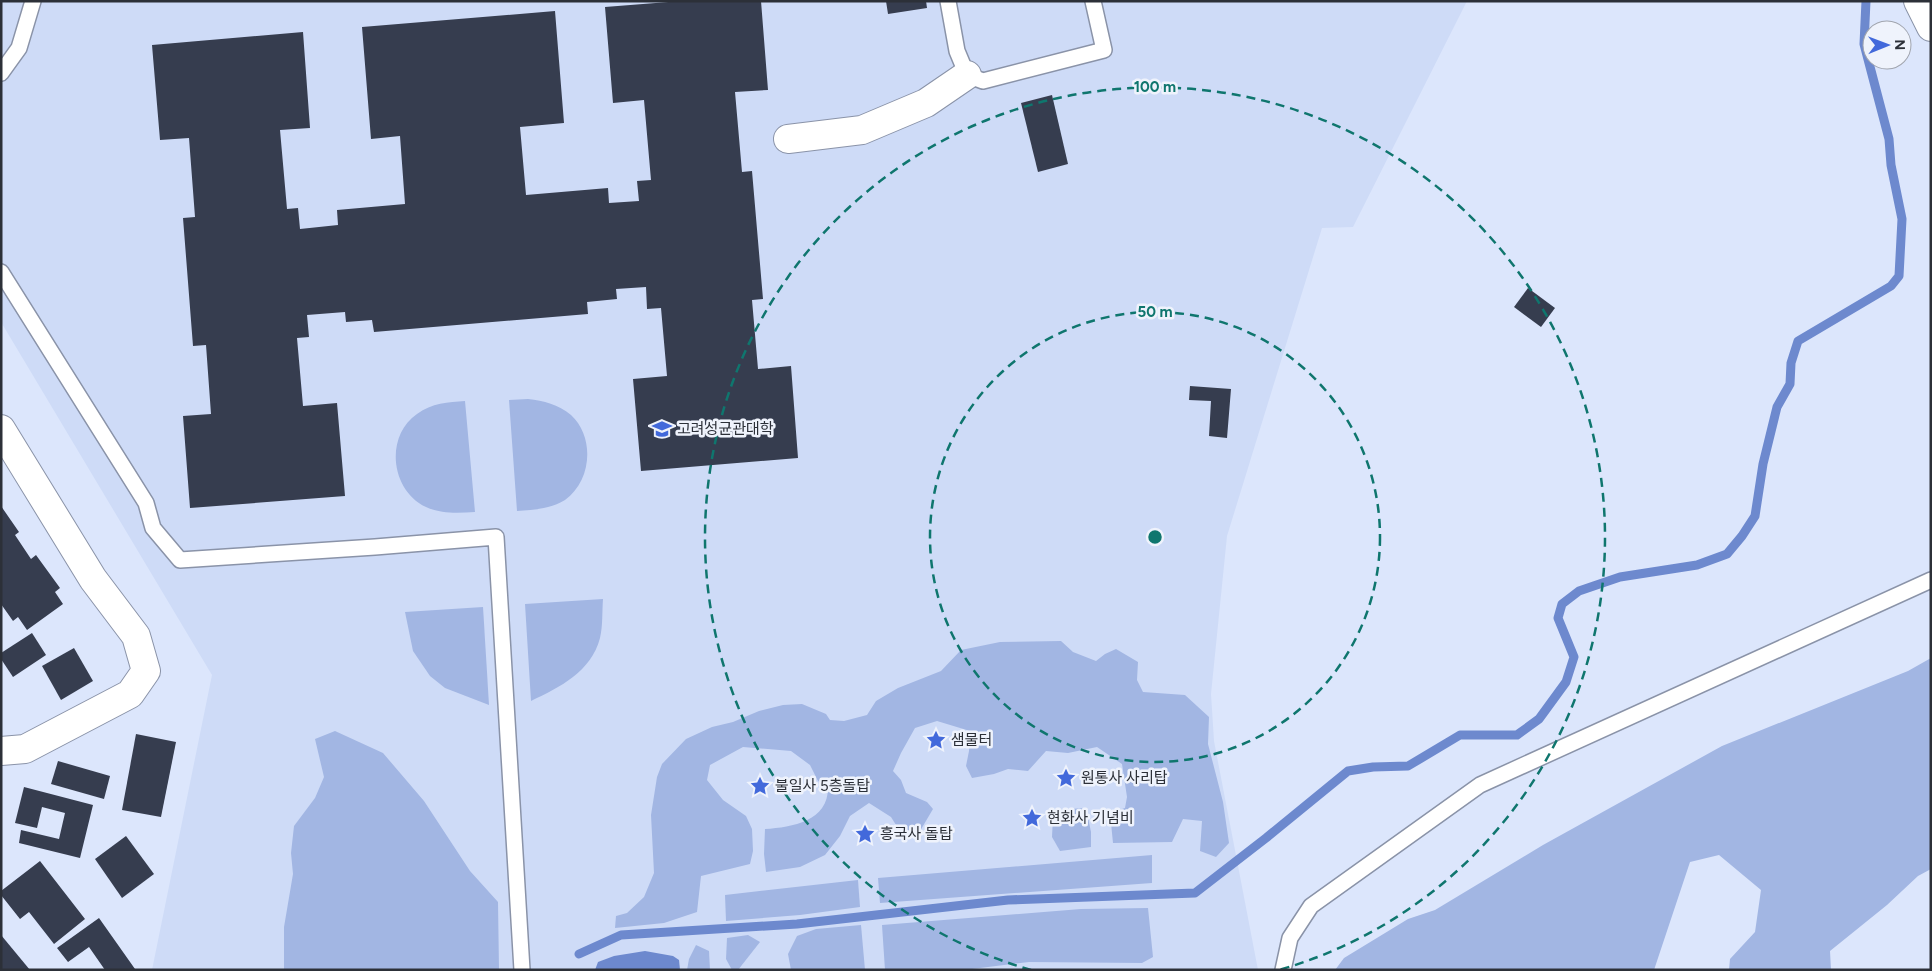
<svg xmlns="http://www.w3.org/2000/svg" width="1932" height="971" font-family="Figtree,'Noto Sans KR',sans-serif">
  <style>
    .built { fill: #cedbf7 }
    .green { fill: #a2b6e3 }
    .water { fill: #6d89ce }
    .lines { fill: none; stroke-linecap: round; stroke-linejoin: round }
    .stream { stroke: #6d89ce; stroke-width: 9 }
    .building { fill: #363d4f }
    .service-casing { stroke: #8a93a8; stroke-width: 18 }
    .minor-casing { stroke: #8a93a8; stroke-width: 30 }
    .service { stroke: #fff; stroke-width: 15 }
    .minor { stroke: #fff; stroke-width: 28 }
    .ring { fill: none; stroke: #0f766e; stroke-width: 2.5; stroke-dasharray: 9 6 }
    .labels { text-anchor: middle; stroke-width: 5; stroke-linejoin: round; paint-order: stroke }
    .poi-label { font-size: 15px; fill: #2c3038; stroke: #eff3fc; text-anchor: start }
    .centre { fill: #0f766e; stroke: #eff3fc; stroke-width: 2.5 }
    .ring-label { font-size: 15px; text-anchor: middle; font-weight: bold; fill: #0f766e; stroke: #eff3fc; stroke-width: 5; stroke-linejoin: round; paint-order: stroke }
  </style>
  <rect width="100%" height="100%" fill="#dce6fc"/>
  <!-- built -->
  <path class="built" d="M1,1H1467L1353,227L1322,228L1227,536L1211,694L1214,741L1258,970H152L212,675L1,322Z"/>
  <!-- green -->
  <g class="green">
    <path d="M528,399C544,401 558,404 571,415C595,437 592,481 565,500C550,509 533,510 517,511L509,400Z"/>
    <path d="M465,401L475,512C458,513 441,514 426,507C390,490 385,436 417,414C432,403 448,402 465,401Z"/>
    <path d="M603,599C602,611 603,626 600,638C591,672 560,687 531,701L525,604Z"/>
    <path d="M483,607L489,705L445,688L430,676L413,651L405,612Z"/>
    <path d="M1061,641L1073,652L1096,661L1105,654L1116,649L1138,662L1137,680L1143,692L1185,695L1209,717L1208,744L1223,802L1229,843L1216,857L1200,851L1202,821L1183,819L1172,842L1113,843L1110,813L1125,808L1127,797L1122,764L1097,747L1068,753L1046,751L1028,771L1008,769L994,774L972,778L966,766L969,751L970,731L937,721L915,728L901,753L893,771L901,780L906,793L927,802L933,809L920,831L906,841L891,817L869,803L850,816L840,836L825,855L800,867L766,872L764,854L765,829C793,827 829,821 828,786L818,781L810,765L791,751L743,747L710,765L707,780L723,800L746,816L752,829L753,851L750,864L701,876L697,912L664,923L615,928L616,916L627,913L644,897L654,873L651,815L657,777L662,764L686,739L712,727L733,722L759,711L783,705L802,704L826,714L830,720L844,721L867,715L876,701L898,688L941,671L961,650L1000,642Z"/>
    <path d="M1931,658V869L1918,876L1887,905L1830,951L1831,970H1729L1730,959L1755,932L1761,890L1719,855L1690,862L1654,970H1335L1344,958L1408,919L1435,910L1543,845L1722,746L1908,671Z"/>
    <path d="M335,731L383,753L424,801L470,871L498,902L499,970H284V927L293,874L291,853L294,826L315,798L324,777L315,739Z"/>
    <path d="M1086,808L1091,832V847L1060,851L1052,837L1053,817L1069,809Z"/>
    <path d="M1152,855V883L880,903L878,878Z"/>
    <path d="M858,880L860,907L800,915L726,921L725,895Z"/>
    <path d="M1148,908L1153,957L1142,963L1029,962L964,970H885L882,925L1081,909Z"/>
    <path d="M861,925L865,970H791L788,954L797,936L816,929Z"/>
    <path d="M748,935L760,942L738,970H732L726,959L727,938Z"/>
    <path d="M696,945L709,951L710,970H687L689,959Z"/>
  </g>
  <!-- water -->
  <path class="water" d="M645,951L673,956L679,960L680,970H595L598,962L614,956Z"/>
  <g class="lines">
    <!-- stream -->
    <path class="stream" d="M579,954L621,935L797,924L1008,900L1195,893L1266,838L1348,771L1373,767L1408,766L1460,735H1517L1539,719L1566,682L1574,657L1558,618L1562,604L1579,591L1620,577L1697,565L1727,554L1742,536L1755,516L1763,464L1777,407L1790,384L1791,363L1798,341L1891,286L1899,276L1902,219L1891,165L1889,139L1864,44L1866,1"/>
  </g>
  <!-- building -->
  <g class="building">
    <path d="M681,1H761L768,90L735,92L742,172L752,171L763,299L752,300L758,369L791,366L798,458L641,471L633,379L667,376L661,308L647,309L646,287L616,289L617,299L587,302L588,314L374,332L372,320L346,322L345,312L307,315L309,337L297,338L303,406L337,403L345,496L190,508L183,416L211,414L206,345L193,346L183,218L195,217L189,138L160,140L152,45L303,32L310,128L280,130L287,209L298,208L300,229L338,225L337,210L405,204L400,136L371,139L362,27L555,11L564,123L520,127L526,195L608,188L609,203L639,201L637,181L651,180L644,100L613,103L605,7Z"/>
    <path d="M886,1H926L927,8L888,14Z"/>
    <path d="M1052,95L1068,164L1038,172L1021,103Z"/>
    <path d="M1528,288L1555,308L1541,327L1514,307Z"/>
    <path d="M1190,386L1231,389L1227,438L1209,436L1211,401L1189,400Z"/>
    <path d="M1,506L19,532L15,535L31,559L36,555L60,588L55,592L63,604L27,630L18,617L13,621L1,604Z"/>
    <path d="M32,633L46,655L13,677L1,659V653Z"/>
    <path d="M74,648L93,681L61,700L42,666Z"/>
    <path d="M136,734L176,742L161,817L122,810Z"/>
    <path d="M58,761L110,776L104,799L51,784Z"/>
    <path d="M24,787L93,805L80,858L19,843L21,830L59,839L65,813L42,807L37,828L15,823Z"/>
    <path d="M126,836L154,874L122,898L95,859Z"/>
    <path d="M40,861L85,919L54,944L29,912L20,919L1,895V891Z"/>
    <path d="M99,918L135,969L134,970H105L89,947L68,962L57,948Z"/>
    <path d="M1,935L30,970H1Z"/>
  </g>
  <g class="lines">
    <defs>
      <g id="service">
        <path d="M948,1L957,51L967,75L983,81L1104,50L1093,1"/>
        <path d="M1,73L19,48L33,1"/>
        <path d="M1,272L146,503L153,528L180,560L375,547L496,537L522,970"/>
        <path d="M1283,970L1290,938L1311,906L1480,785L1931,580"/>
      </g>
      <g id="minor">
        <path d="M1918,1L1931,27"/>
        <path d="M788,139L862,130L926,103L967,75"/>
        <path d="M1,429L93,579L136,636L146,671L130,694L25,749L1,751"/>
      </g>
    </defs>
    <!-- service casing -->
    <use href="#service" class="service-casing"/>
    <!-- minor casing -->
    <use href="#minor" class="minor-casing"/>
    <!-- service -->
    <use href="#service" class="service"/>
    <!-- minor -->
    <use href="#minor" class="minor"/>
  </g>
  <!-- distance rings -->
  <g class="ring">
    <circle cx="1155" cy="537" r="225"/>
    <path d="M1031 970A450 450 0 1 1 1279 970"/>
  </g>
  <!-- icons -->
  <defs>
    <symbol id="university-bare" viewBox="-9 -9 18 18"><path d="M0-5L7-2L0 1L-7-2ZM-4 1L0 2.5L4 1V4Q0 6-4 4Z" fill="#4269db" stroke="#eff3fc" stroke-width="2.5" paint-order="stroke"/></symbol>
    <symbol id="sight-bare" viewBox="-9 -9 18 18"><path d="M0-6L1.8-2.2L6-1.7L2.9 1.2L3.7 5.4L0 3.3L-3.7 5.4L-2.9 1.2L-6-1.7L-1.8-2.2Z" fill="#4269db" stroke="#eff3fc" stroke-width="2.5" paint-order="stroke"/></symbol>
  </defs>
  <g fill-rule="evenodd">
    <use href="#university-bare" x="648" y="415" width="28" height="28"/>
    <use href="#sight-bare" x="922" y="726" width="28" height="28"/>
    <use href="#sight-bare" x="1052" y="764" width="28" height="28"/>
    <use href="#sight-bare" x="746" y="772" width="28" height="28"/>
    <use href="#sight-bare" x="1018" y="804" width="28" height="28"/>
    <use href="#sight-bare" x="851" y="820" width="28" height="28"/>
  </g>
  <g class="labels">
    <!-- poi labels -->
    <g class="poi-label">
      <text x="677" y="434">고려성균관대학</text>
      <text x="951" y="745">샘물터</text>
      <text x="1081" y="783">원통사 사리탑</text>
      <text x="775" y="791">불일사 5층돌탑</text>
      <text x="1047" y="823">현화사 기념비</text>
      <text x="880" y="839">흥국사 돌탑</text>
    </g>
  </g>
  <circle cx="1155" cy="537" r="8" class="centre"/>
  <g class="ring-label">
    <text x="1155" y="92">100 m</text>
    <text x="1155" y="317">50 m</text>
  </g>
  <!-- border -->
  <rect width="1932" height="971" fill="none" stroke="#2c3038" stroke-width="5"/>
  <!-- north arrow -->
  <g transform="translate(1887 45) rotate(89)"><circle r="24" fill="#eff3fc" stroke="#a1a5ae"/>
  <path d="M0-4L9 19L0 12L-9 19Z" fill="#4269db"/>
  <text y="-8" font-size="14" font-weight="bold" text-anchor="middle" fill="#2c3038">N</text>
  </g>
</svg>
